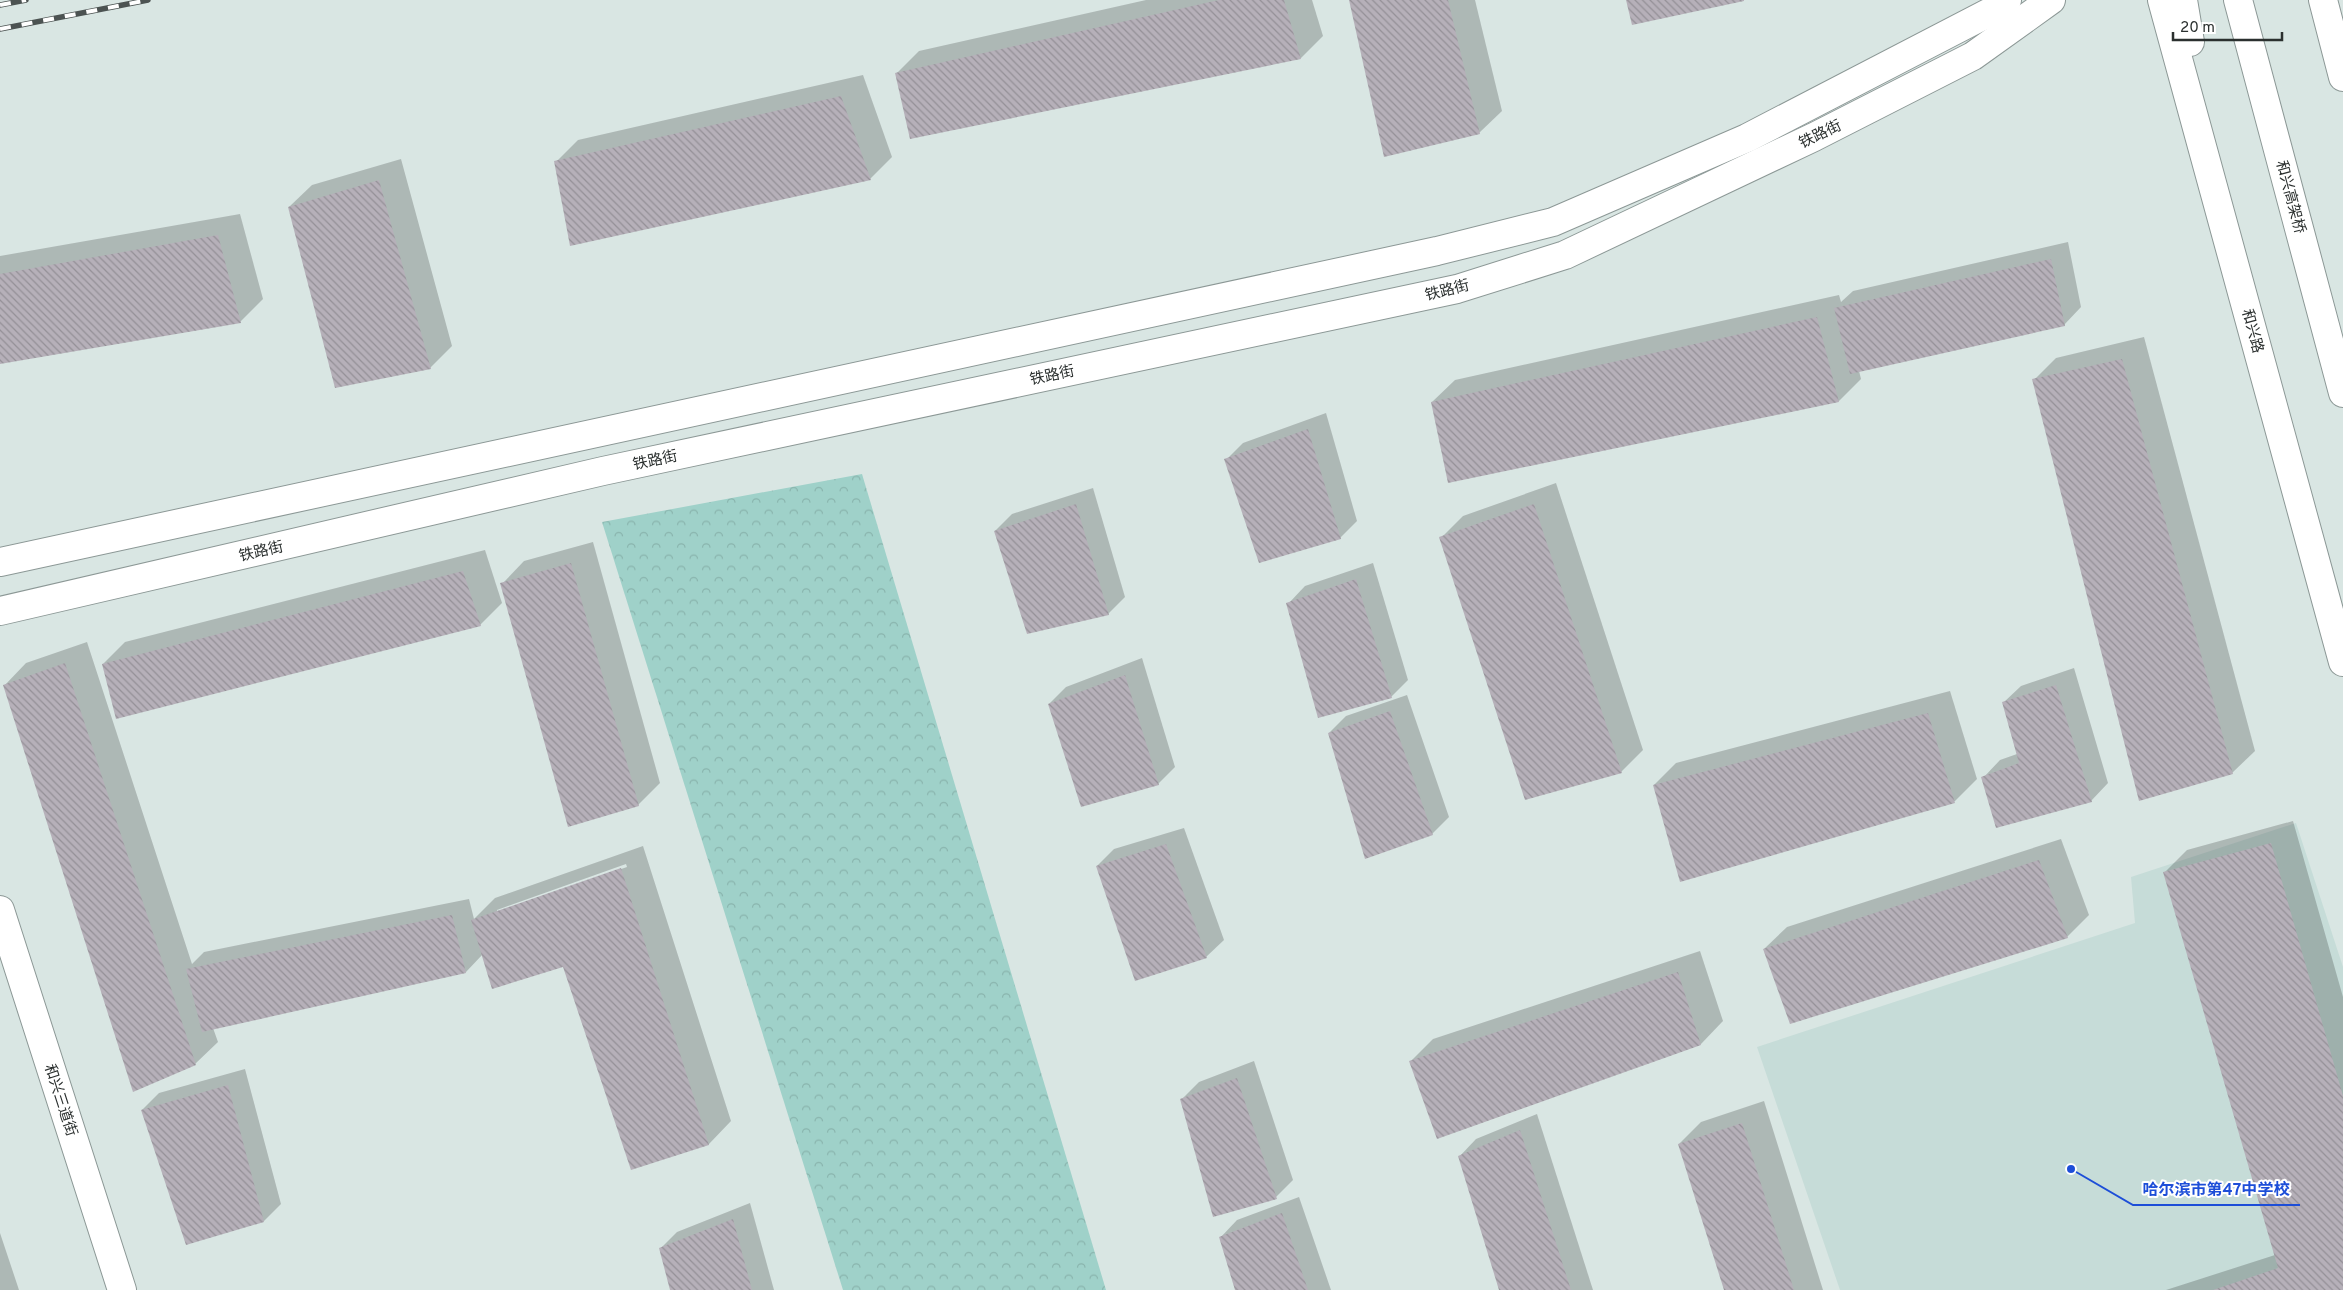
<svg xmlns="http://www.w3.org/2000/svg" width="2343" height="1290" font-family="Overpass,'Noto Sans SC',sans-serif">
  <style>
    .built { fill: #c6dcd8 }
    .park { fill: url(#park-crowns) }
    .shadow { fill: #0003; fill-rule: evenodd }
    .building { fill: url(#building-back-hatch) }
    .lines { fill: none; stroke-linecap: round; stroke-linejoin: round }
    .secondary-casing { stroke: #8c9896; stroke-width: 30 }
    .highway-casing { stroke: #8c9896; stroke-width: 30 }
    .secondary { stroke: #fff; stroke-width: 28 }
    .highway { stroke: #fff; stroke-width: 28 }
    .rail-casing { stroke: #4c5352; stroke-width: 5.5 }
    .rail { stroke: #fff; stroke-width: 4; stroke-dasharray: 11; stroke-linecap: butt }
    .labels { text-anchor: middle; stroke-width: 4; stroke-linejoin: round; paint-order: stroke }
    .street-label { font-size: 15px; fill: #2b302f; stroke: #fff }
    .leader { fill: none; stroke: #1d4ed8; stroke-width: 2 }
    .callout-dot { fill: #1d4ed8; stroke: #fff; stroke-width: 2 }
    .callout-label { font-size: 16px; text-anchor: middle; font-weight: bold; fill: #1d4ed8; stroke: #fff; stroke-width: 4; stroke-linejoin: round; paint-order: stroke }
  </style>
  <defs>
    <pattern id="park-crowns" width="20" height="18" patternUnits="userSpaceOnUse" patternTransform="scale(1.25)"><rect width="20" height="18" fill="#9fd1c9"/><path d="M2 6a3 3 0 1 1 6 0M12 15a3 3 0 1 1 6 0" fill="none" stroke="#89b4ad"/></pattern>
    <pattern id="building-back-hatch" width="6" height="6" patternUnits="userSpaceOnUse" patternTransform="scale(1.25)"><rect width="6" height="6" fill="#b6b0b9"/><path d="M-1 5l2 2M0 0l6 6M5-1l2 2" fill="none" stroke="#949097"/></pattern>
  </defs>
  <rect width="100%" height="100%" fill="#d9e6e3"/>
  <!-- built -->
  <path class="built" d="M2296,823L2343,967V1290H1840L1757,1047L2135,923L2131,877Z"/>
  <!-- park -->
  <path class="park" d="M862,474L1106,1290H843L602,522Z"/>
  <!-- shadow -->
  <g class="shadow">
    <path d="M1146,0H1312L1323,36L1301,58L896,74L919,51Z"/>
    <path d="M1351,0H1475L1502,111L1479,133Z"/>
    <path d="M863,75L892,157L870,179L556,162L578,140Z"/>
    <path d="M401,159L452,346L430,368L289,207L312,185Z"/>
    <path d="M240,214L263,299L240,322L0,363V256Z"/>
    <path d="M2068,242L2081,307L2064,325L1859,371L1861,379L1839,401L1449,481L1432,402L1455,380L1839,295L1841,302L1853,291Z"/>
    <path d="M2144,337L2255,751L2232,773L2034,380L2056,358Z"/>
    <path d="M1326,413L1357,521L1340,538L1226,460L1243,443Z"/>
    <path d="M1556,483L1643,750L1621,772L1441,538L1463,516Z"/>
    <path d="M1093,488L1125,597L1108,614L995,531L1012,514Z"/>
    <path d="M593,542L660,783L638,805L502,584L524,561Z"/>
    <path d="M485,550L502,603L480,625L103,664L125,642Z"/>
    <path d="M1373,563L1408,680L1391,697L1288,604L1305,586Z"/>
    <path d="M87,642L192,964L204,952L469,899L474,919L495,898L643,846L731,1121L709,1144L632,1168L563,965L483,954L466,972L213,1028L218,1042L195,1064L4,686L26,663ZM626,864L627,867L497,912V910Z"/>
    <path d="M1142,658L1175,767L1158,784L1049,704L1066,687Z"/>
    <path d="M2074,668L2108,783L2091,801L1983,778L2000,760L2017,754L2003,703L2021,686Z"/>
    <path d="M1950,691L1977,779L1955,801L1681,881L1654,785L1676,763Z"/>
    <path d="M1407,695L1449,817L1432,834L1329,733L1346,716Z"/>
    <path d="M2293,821L2343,997V1290H2166L2275,1255L2165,872L2187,850Z"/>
    <path d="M1184,828L1224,940L1206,957L1097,866L1114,849Z"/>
    <path d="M2061,839L2089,915L2067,937L1764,949L1787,927Z"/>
    <path d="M1700,951L1723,1021L1701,1044L1438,1138L1411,1061L1433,1039Z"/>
    <path d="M1254,1061L1293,1180L1276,1197L1182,1099L1199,1082Z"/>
    <path d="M245,1069L281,1204L264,1221L187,1243L142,1110L159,1093Z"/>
    <path d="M1764,1101L1823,1290H1725L1679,1144L1701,1122Z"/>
    <path d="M1537,1114L1593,1290H1501L1459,1157L1476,1139Z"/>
    <path d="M1299,1197L1331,1290H1236L1220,1238L1237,1220Z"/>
    <path d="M750,1203L774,1290H672L660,1249L677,1232Z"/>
    <path d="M0,1233L19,1290H0Z"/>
  </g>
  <!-- building -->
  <g class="building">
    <path d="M1219,0H1284L1301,59L910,139L895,73Z"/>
    <path d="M1349,0H1448L1480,134L1384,157Z"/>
    <path d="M1626,0H1744V1L1632,25Z"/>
    <path d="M841,96L871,180L570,246L554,161Z"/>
    <path d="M379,180L431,369L335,388L288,207Z"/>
    <path d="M218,235L241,323L0,364V274Z"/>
    <path d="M2051,259L2065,326L1850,374L1834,308Z"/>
    <path d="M1817,317L1839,402L1448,483L1431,402Z"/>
    <path d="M2122,359L2233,774L2139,801L2032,379Z"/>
    <path d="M1308,429L1341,539L1259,563L1224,459Z"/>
    <path d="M1076,504L1109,615L1027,634L994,531Z"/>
    <path d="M1534,504L1622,773L1525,800L1439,537Z"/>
    <path d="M571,563L639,806L568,827L500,583Z"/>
    <path d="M463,571L481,626L116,719L102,664Z"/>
    <path d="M1356,579L1392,698L1318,718L1286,603Z"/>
    <path d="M65,663L196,1065L133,1092L3,685Z"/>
    <path d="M1125,675L1159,785L1081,807L1048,704Z"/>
    <path d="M2056,685L2092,802L1996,828L1981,777L2019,763L2002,702Z"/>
    <path d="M1390,711L1433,835L1365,859L1328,733Z"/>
    <path d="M1928,713L1955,803L1680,882L1653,785Z"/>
    <path d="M2271,843L2343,1096V1290H2213L2278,1268L2163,872Z"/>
    <path d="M1166,844L1207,958L1135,981L1096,866Z"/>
    <path d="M2039,860L2068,938L1790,1024L1763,949Z"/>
    <path d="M621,868L709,1145L631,1170L563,967L492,989L471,920Z"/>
    <path d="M452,915L466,973L202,1032L186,969Z"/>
    <path d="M1678,972L1701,1045L1437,1139L1409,1061Z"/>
    <path d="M1237,1078L1277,1199L1213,1217L1180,1099Z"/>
    <path d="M228,1085L264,1222L186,1245L141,1110Z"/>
    <path d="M1742,1123L1794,1290H1724L1678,1144Z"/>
    <path d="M1520,1130L1571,1290H1499L1458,1156Z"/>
    <path d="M1282,1213L1308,1290H1235L1219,1237Z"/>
    <path d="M733,1219L752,1290H670L659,1248Z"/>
  </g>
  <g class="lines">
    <defs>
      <g id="secondary">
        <path d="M0,562L1437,251L1553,222L1747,138L1990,12L2007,0"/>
        <path d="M0,611L603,471L1457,289L1565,255L1814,137L1973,56L2051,0"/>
        <path d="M0,910L122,1290"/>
      </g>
      <g id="highway">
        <path d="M2162,0L2343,662"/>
        <path d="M2183,0L2190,42"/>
        <path d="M2238,0L2343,393"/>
        <path d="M2323,0L2343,77"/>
      </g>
    </defs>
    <!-- secondary casing -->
    <use href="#secondary" class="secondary-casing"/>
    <!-- highway casing -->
    <use href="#highway" class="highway-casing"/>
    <!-- secondary -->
    <use href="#secondary" class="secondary"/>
    <!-- highway -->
    <use href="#highway" class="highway"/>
    <defs>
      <g id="rail">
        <path d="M0,5L26,0"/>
        <path d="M0,29L148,0"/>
      </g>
    </defs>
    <!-- rail casing -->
    <use href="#rail" class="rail-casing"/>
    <!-- rail -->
    <use href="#rail" class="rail"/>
  </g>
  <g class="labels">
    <!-- street labels -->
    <g class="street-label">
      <text transform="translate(1820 134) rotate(-26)" y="5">铁路街</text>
      <text transform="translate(2291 197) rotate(75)" y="5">和兴高架桥</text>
      <text transform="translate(1447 290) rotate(-14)" y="5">铁路街</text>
      <text transform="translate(2253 331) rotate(75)" y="5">和兴路</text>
      <text transform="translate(1052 375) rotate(-12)" y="5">铁路街</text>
      <text transform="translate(655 460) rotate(-12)" y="5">铁路街</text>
      <text transform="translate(261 551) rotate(-13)" y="5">铁路街</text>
      <text transform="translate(61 1100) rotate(72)" y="5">和兴三道街</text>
    </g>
  </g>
  <!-- callouts -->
  <path class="leader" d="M2071 1169L2133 1205H2300"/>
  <circle class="callout-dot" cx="2071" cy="1169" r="5"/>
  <g class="callout-label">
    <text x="2216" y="1195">哈尔滨市第47中学校</text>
  </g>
  <!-- scale -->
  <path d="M2173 32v8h109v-8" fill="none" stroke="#2b302f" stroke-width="2.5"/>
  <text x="2180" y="32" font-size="15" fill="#2b302f" stroke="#ffffff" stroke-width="4" paint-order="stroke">20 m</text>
</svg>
